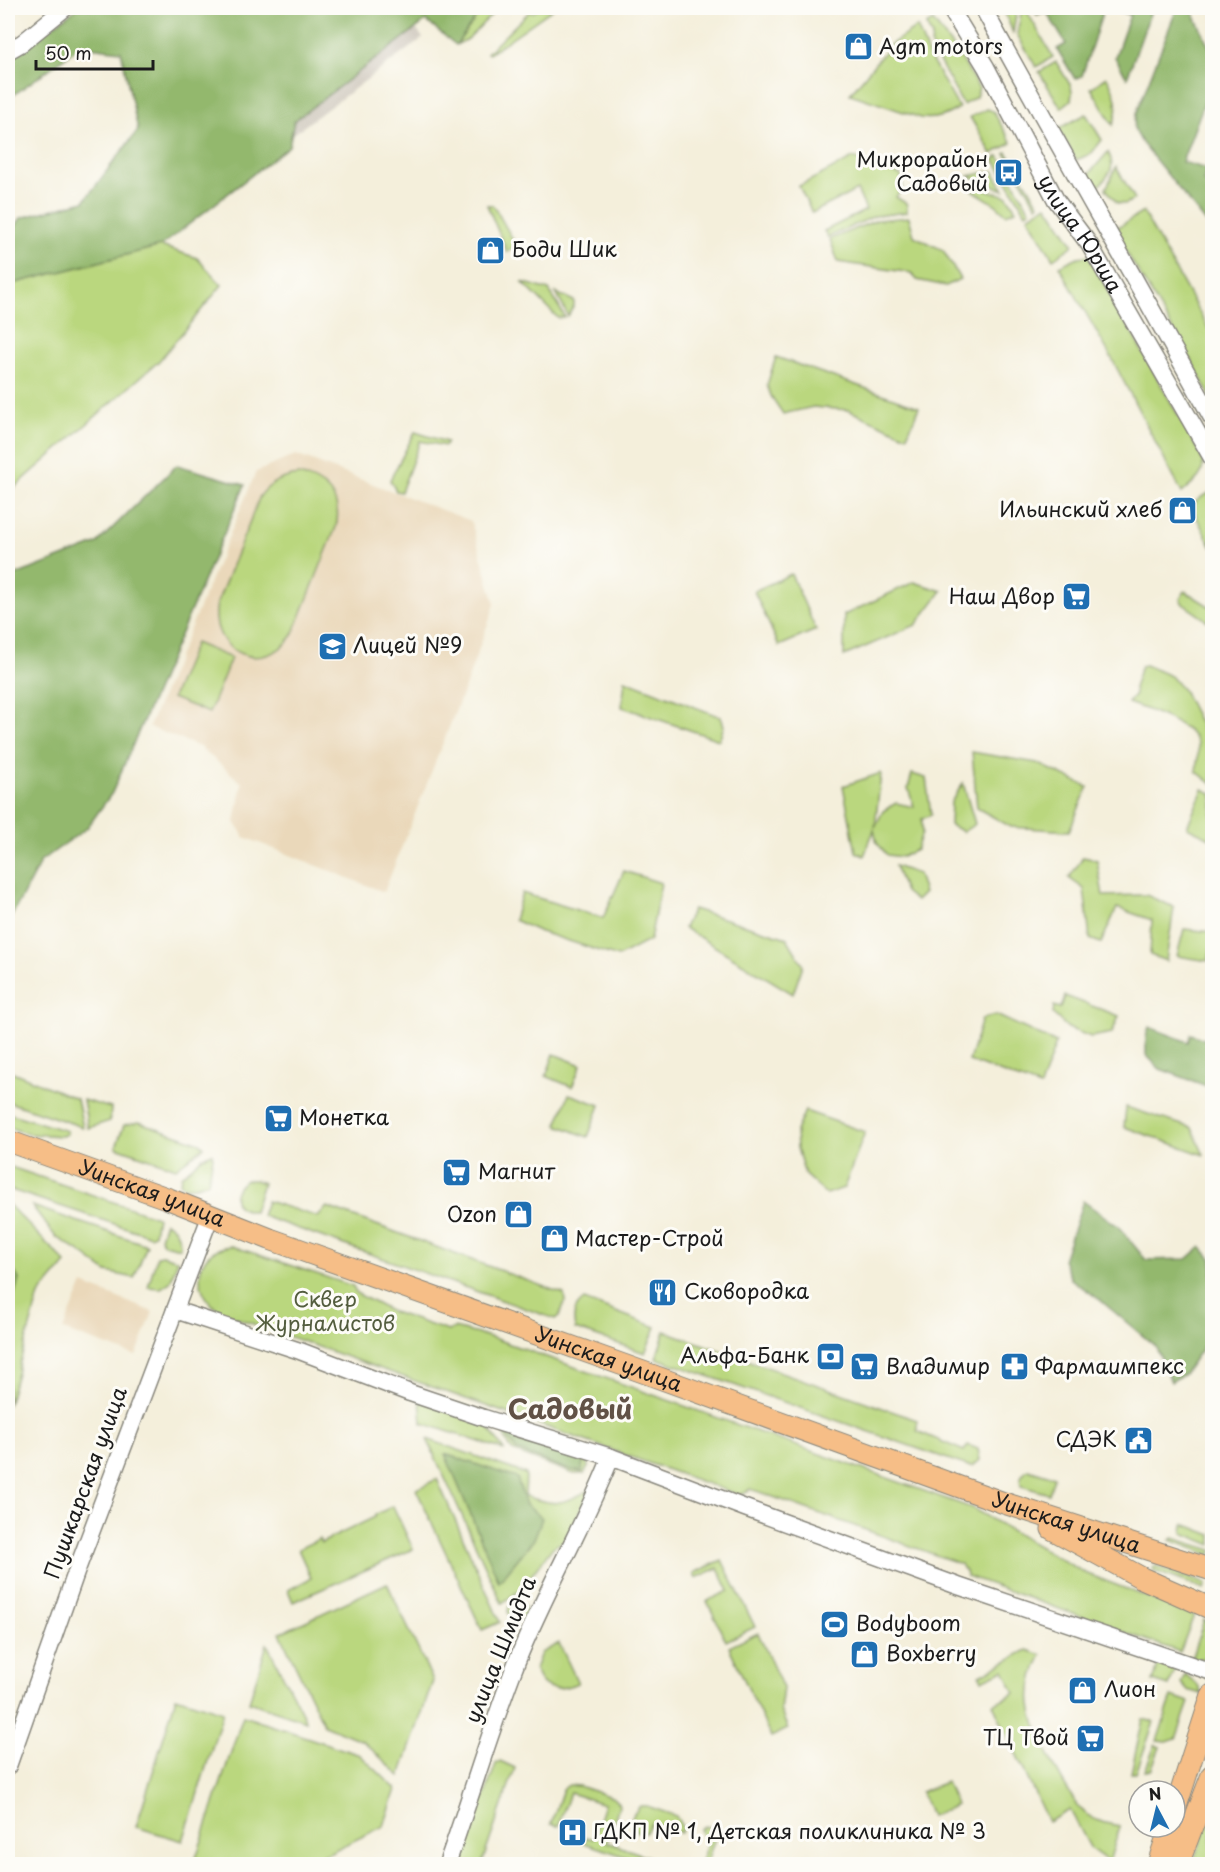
<svg xmlns="http://www.w3.org/2000/svg" width="1220" height="1872" font-family="'Playpen Sans',sans-serif">
  <style>
    .built { fill: #ead8ba }
    .industrial { fill: #cac3b8 }
    .green { fill: #bad77e; stroke: #6b7a4d; stroke-width: 1.5 }
    .forest { fill: #93b86d; stroke: #586a44; stroke-width: 1.5 }
    .lines { fill: none; stroke-linecap: round; stroke-linejoin: round }
    .minor-casing { stroke: #88867c; stroke-width: 19 }
    .major-casing { stroke: #88867c; stroke-width: 23 }
    .minor { stroke: #fff; stroke-width: 16 }
    .major { stroke: #f6be87; stroke-width: 21 }
    .labels { text-anchor: middle; stroke-width: 6; stroke-linejoin: round; paint-order: stroke }
    .poi-label { font-size: 21px; fill: #1c1c1c; stroke: #fdfcf7; text-anchor: start }
    .street-label { font-size: 21px; fill: #1c1c1c; stroke: #fdfcf7 }
    .park-label { font-size: 21px; fill: #535d3e; stroke: #fdfcf7 }
    .district-label { font-size: 27px; font-weight: bold; fill: #615246; stroke: #fdfcf7 }
  </style>
  <rect width="100%" height="100%" fill="#fdfcf7"/>
  <filter id="ink" filterUnits="userSpaceOnUse"><feTurbulence type="fractalNoise" baseFrequency=".0167" numOctaves="2"/><feDisplacementMap in="SourceGraphic" scale="12" xChannelSelector="R" yChannelSelector="G"/><feConvolveMatrix kernelMatrix="1 2 1 2 8 2 1 2 1" color-interpolation-filters="sRGB"/></filter>
  <filter id="wash" filterUnits="userSpaceOnUse"><feTurbulence type="fractalNoise" baseFrequency=".008" numOctaves="4" result="noise"/><feDisplacementMap in="SourceGraphic" scale="24" xChannelSelector="R" yChannelSelector="G"/><feGaussianBlur stdDeviation="1.35" result="paint"/><feColorMatrix in="noise" values="0 0 0 0 0 0 0 0 0 0 0 0 0 0 0 0 0 1.4 0 .05"/><feComposite in="paint" operator="in"/></filter>
  <g filter="url(#wash)">
    <rect width="100%" height="100%" fill="#f4efdb"/>
    <!-- built -->
    <g class="built">
      <path d="M296,455L471,521L495,604L465,687L384,892L244,837L235,822L242,783L200,747L149,727L256,472Z"/>
      <path d="M83,1284L153,1312L136,1356L63,1330Z"/>
    </g>
    <!-- industrial -->
    <path class="industrial" d="M413,25L423,38L277,146L267,134Z"/>
    <!-- green -->
    <g class="green">
      <path d="M483,8H498L468,39L456,45Z"/>
      <path d="M539,8H554L489,54L487,53L529,12H534Z"/>
      <path d="M1003,8H1017L1013,33Z"/>
      <path d="M1022,8H1025L1053,57L1036,67L1017,34Z"/>
      <path d="M933,21L961,58L979,88L976,97L963,105L931,46L932,36L926,25Z"/>
      <path d="M917,27L929,56L959,108C946,116 936,120 921,118L850,94L890,45Z"/>
      <path d="M1056,62L1071,86L1072,93L1071,100L1061,108L1039,72Z"/>
      <path d="M1107,77C1116,93 1120,108 1113,125L1091,88Z"/>
      <path d="M987,109L993,111L1012,143L992,154L970,117Z"/>
      <path d="M1086,114L1102,140L1091,154L1076,160L1058,129Z"/>
      <path d="M1007,152L1039,204L1037,206L1005,153Z"/>
      <path d="M1108,152C1118,170 1106,177 1095,191L1090,184L1089,174Z"/>
      <path d="M999,156L1030,211L1026,213L994,159Z"/>
      <path d="M853,158L901,175L903,188L896,197L907,204V212L875,216L828,237L824,231L866,210L857,190L812,213L799,186Z"/>
      <path d="M1116,167L1135,199L1125,204L1117,203L1106,189Z"/>
      <path d="M993,171L1004,190L969,176Z"/>
      <path d="M967,184L1007,196L1016,210L1006,214L995,204L969,188Z"/>
      <path d="M487,205H492L495,208L515,243L514,247L507,252Z"/>
      <path d="M1047,205L1073,244L1071,247L1053,259L1028,217Z"/>
      <path d="M1143,212L1212,335V400L1190,358L1113,230Z"/>
      <path d="M909,217L914,236L943,250L960,279L946,286L917,280L912,273L838,262L830,239L877,220Z"/>
      <path d="M161,246L197,258L222,285L159,361L8,493V285Z"/>
      <path d="M1086,256L1089,257L1201,456C1208,474 1194,482 1182,493L1111,357L1059,266L1078,257Z"/>
      <path d="M522,282L549,290L565,317L558,318Z"/>
      <path d="M556,293L574,301V306L568,316Z"/>
      <path d="M776,357L919,407L907,436L848,410L813,407L783,414L771,396L767,385Z"/>
      <path d="M415,432L447,442L445,446L420,441L401,492L396,491L390,480Z"/>
      <path d="M298,475C325,480 343,497 336,527L293,635C264,677 207,653 217,603L260,496C271,482 281,478 298,475Z"/>
      <path d="M1212,492V548L1191,506L1203,496Z"/>
      <path d="M791,574L816,630L779,646L754,591Z"/>
      <path d="M914,582L942,591L916,625L844,656V615Z"/>
      <path d="M1185,591L1212,608V624L1183,604L1180,599Z"/>
      <path d="M195,643L231,658L209,713L172,698Z"/>
      <path d="M1145,665L1171,676L1183,690L1212,748V784L1196,771C1197,762 1200,752 1197,743C1191,723 1147,710 1128,703L1135,695L1134,688L1141,666Z"/>
      <path d="M625,680L721,717L724,726L719,740L622,707Z"/>
      <path d="M972,752L1037,763L1088,787L1069,831L1011,827L977,808Z"/>
      <path d="M881,773L875,827L883,811L896,803L914,807L908,788L912,774L926,778L931,815L922,819V833L916,850L902,857L887,855L877,843L874,830L864,856L856,852L843,786Z"/>
      <path d="M963,783L975,824L963,832L950,825L951,802Z"/>
      <path d="M1203,789L1212,794V839L1187,827Z"/>
      <path d="M1083,857L1097,860L1103,896L1146,895L1174,907L1166,961L1150,955L1152,920L1117,908L1101,943L1090,939L1084,889L1069,878Z"/>
      <path d="M895,866L918,874L924,893L916,901L905,892Z"/>
      <path d="M624,871L661,883L650,940L618,957L538,931L514,920L522,893L603,918Z"/>
      <path d="M693,909L787,938L803,965L793,994L684,928Z"/>
      <path d="M1184,929L1212,932V947L1208,961L1177,956Z"/>
      <path d="M1065,996L1119,1016L1112,1033L1091,1037L1068,1028L1053,1014L1054,1006L1061,1008Z"/>
      <path d="M996,1015L1056,1043L1040,1087L969,1061L982,1019Z"/>
      <path d="M554,1054L581,1065L572,1087L546,1076Z"/>
      <path d="M8,1070L77,1099L83,1127L8,1102Z"/>
      <path d="M569,1094L600,1105L588,1137L557,1125Z"/>
      <path d="M83,1100L111,1108L110,1121L88,1128Z"/>
      <path d="M1126,1107L1192,1128L1204,1155L1124,1127Z"/>
      <path d="M805,1111L865,1132L844,1188L826,1194L805,1175L797,1148L796,1131Z"/>
      <path d="M8,1113L67,1131V1134L62,1136L28,1134L8,1127Z"/>
      <path d="M139,1122L200,1143L204,1147L176,1168L116,1147L124,1125Z"/>
      <path d="M212,1153L213,1157L208,1182C200,1185 189,1189 180,1184L181,1176L203,1157Z"/>
      <path d="M8,1166L157,1217L154,1234L150,1236L145,1234L8,1189Z"/>
      <path d="M247,1180H255L263,1183L254,1212C249,1210 242,1210 238,1206C230,1196 238,1184 247,1180Z"/>
      <path d="M267,1201L318,1217L327,1207L564,1294L565,1302L559,1317L555,1319L262,1216Z"/>
      <path d="M8,1204L66,1263L39,1295L8,1405Z"/>
      <path d="M32,1206L147,1245L134,1278L107,1272L80,1252L55,1236Z"/>
      <path d="M165,1222C176,1227 180,1237 180,1248L164,1244L160,1238Z"/>
      <path d="M232,1246L353,1286L356,1293L390,1311L448,1331L454,1328L490,1337L972,1508L1085,1573L1194,1615L1180,1652L967,1576L961,1564L751,1489L739,1495L225,1314C192,1298 189,1249 232,1246Z"/>
      <path d="M163,1255L178,1260L170,1282L161,1288L148,1287L157,1256Z"/>
      <path d="M584,1300L656,1327L645,1353L575,1329C573,1317 573,1308 584,1300Z"/>
      <path d="M665,1331L917,1420V1431L964,1451L968,1445L978,1449L980,1460L973,1466H968L656,1358Z"/>
      <path d="M420,1400L485,1423L504,1450L422,1423Z"/>
      <path d="M500,1428L586,1457L588,1467L584,1474H574L512,1451Z"/>
      <path d="M427,1439L526,1474L525,1496C558,1507 560,1504 590,1490L566,1540L553,1547L520,1590L502,1603Z"/>
      <path d="M1028,1469L1054,1477L1049,1494L1021,1486C1019,1478 1022,1474 1028,1469Z"/>
      <path d="M437,1479L500,1622L482,1630L416,1489Z"/>
      <path d="M393,1506L413,1549L293,1602L288,1590L311,1578L298,1549L319,1539L321,1543L375,1517V1515Z"/>
      <path d="M1184,1524L1212,1535V1545L1183,1533Z"/>
      <path d="M1173,1538L1212,1550V1553L1210,1555L1170,1540Z"/>
      <path d="M722,1560L755,1627L726,1641L707,1601L729,1591L718,1568L696,1578L694,1573Z"/>
      <path d="M1156,1566L1206,1584L1204,1589L1154,1571L1153,1567Z"/>
      <path d="M387,1583L433,1681L400,1776L363,1741L324,1725L280,1633Z"/>
      <circle cx="517" cy="1611" r="9"/>
      <path d="M1204,1620L1212,1625V1655L1201,1659H1191Z"/>
      <path d="M758,1633L783,1688L780,1710L788,1729L771,1737L729,1647Z"/>
      <path d="M559,1643L578,1683C558,1691 542,1693 535,1669L541,1653Z"/>
      <path d="M267,1644L306,1721L249,1702Z"/>
      <path d="M1027,1650L1042,1655C1034,1670 1029,1687 1031,1704C1034,1730 1067,1797 1086,1814C1097,1822 1108,1824 1120,1826L1109,1862L1091,1849L1070,1810L1048,1822L993,1704L1015,1693L1004,1670L982,1680L980,1675Z"/>
      <path d="M1159,1663L1175,1669L1169,1686L1153,1681Z"/>
      <path d="M1185,1674L1197,1684L1202,1694L1187,1690L1181,1683Z"/>
      <path d="M1172,1696L1189,1702L1176,1739L1167,1742L1157,1741Z"/>
      <path d="M176,1697L223,1712L183,1841L136,1827Z"/>
      <path d="M243,1716L360,1755L396,1789L384,1826L306,1864H194Z"/>
      <path d="M1143,1719L1154,1722L1136,1773H1131Z"/>
      <path d="M1155,1745L1160,1747L1151,1770L1145,1771Z"/>
      <path d="M500,1761L515,1768L482,1863L486,1864H460L496,1764Z"/>
      <path d="M946,1782L956,1805L931,1816L921,1792Z"/>
      <path d="M569,1785L579,1786L614,1798L618,1802L619,1806L607,1842L660,1861L663,1864H648L584,1843L586,1837L593,1839L604,1804L570,1793L558,1826L551,1824L563,1789Z"/>
      <path d="M640,1806H647L676,1816L682,1827L681,1833L651,1823L646,1832H637L631,1821L633,1815Z"/>
      <path d="M1212,1813V1864H1192Z"/>
      <path d="M706,1826L716,1830L717,1833L706,1864H700L709,1839L702,1836L700,1829Z"/>
    </g>
    <!-- forest -->
    <g class="forest">
      <path d="M78,8H483L456,45L426,21L294,121L289,146L161,246L8,285V237L21,218L84,201L138,130L121,51L81,46L8,99V58Z"/>
      <path d="M1033,8H1104L1082,76L1075,79L1057,49L1066,44L1046,11L1037,15Z"/>
      <path d="M1118,8H1152L1127,78L1115,57L1130,15L1117,10Z"/>
      <path d="M1177,8H1193V12L1212,53V82L1182,162L1207,169L1203,181L1212,185V227L1208,225L1142,143L1134,128L1136,114Z"/>
      <path d="M177,465L245,485L112,793L87,828L41,861L8,923V578L96,544Z"/>
      <path d="M1149,1027L1188,1042L1191,1034L1212,1042V1088L1160,1069L1146,1055V1037Z"/>
      <path d="M1083,1201L1118,1226L1146,1260L1187,1259L1201,1247L1212,1259V1334L1184,1374L1171,1382L1156,1347L1100,1300L1071,1279L1063,1260Z"/>
      <path d="M8,1261L19,1279L8,1315Z"/>
      <path d="M504,1431L583,1460L582,1472L566,1469L516,1450Z"/>
      <path d="M445,1454L517,1478L526,1505L542,1518L534,1539L499,1582Z"/>
    </g>
  </g>
  <g filter="url(#ink)">
    <g class="lines">
      <defs>
        <g id="minor">
          <path id="s1" d="M950,8L986,67L1056,200L1089,244L1212,458"/>
          <path d="M983,8C1058,146 1137,281 1212,418"/>
          <path d="M8,51L22,43L65,8"/>
          <path d="M175,1310L300,1351L410,1393L484,1418L611,1457L745,1508L958,1586L1212,1672"/>
          <path d="M8,1766L78,1567L210,1217"/>
          <path d="M447,1864C471,1797 491,1727 517,1661C545,1591 584,1526 611,1457"/>
        </g>
        <g id="major">
          <path id="s2" d="M8,1141L169,1199L270,1239L643,1372L1004,1503L1212,1570"/>
          <path d="M1052,1529L1142,1578L1212,1609"/>
          <path d="M1175,1810L1212,1695"/>
          <path d="M1158,1864L1170,1827"/>
          <path d="M1178,1864L1212,1775"/>
        </g>
      </defs>
      <!-- minor casing -->
      <use href="#minor" class="minor-casing"/>
      <!-- major casing -->
      <use href="#major" class="major-casing"/>
      <!-- minor -->
      <use href="#minor" class="minor"/>
      <!-- major -->
      <use href="#major" class="major"/>
    </g>
  </g>
  <!-- icons -->
  <defs>
    <symbol id="shop-square" viewBox="-11 -11 22 22"><rect x="-9" y="-9" width="18" height="18" rx="4" fill="#1f6fb2" stroke="#fdfcf7"/><path d="M-5-2.5h2.3a2.7 3.5 0 0 1 5.4 0H5L5.5 6h-11ZM-1.5-2.5h3a1.5 2.3 0 0 0-3 0Z" fill="#fff"/></symbol>
    <symbol id="bus-square" viewBox="-11 -11 22 22"><rect x="-9" y="-9" width="18" height="18" rx="4" fill="#1f6fb2" stroke="#fdfcf7"/><path d="M-5-6H5V4H4V6H2V4H-2V6H-4V4H-5ZM-3.5-4V0h7V-4ZM-3.5 1.2v1.5H-2V1.2ZM2 1.2v1.5H3.5V1.2Z" fill="#fff"/></symbol>
    <symbol id="supermarket-square" viewBox="-11 -11 22 22"><rect x="-9" y="-9" width="18" height="18" rx="4" fill="#1f6fb2" stroke="#fdfcf7"/><path d="M-6-5.5h2.5l.6 2H6L4.5 2H-2.5L-4.4-4H-6ZM-1.5 3.2a1.3 1.3 0 1 0 .1 0ZM3 3.2a1.3 1.3 0 1 0 .1 0Z" fill="#fff"/></symbol>
    <symbol id="school-square" viewBox="-11 -11 22 22"><rect x="-9" y="-9" width="18" height="18" rx="4" fill="#1f6fb2" stroke="#fdfcf7"/><path d="M0-5L7-2L0 1L-7-2ZM-4 1L0 2.5L4 1V4Q0 6-4 4Z" fill="#fff"/></symbol>
    <symbol id="restaurant-square" viewBox="-11 -11 22 22"><rect x="-9" y="-9" width="18" height="18" rx="4" fill="#1f6fb2" stroke="#fdfcf7"/><path d="M-5-6h1v4h1v-4h1v4h1v-4h1v5L-1.5 .5V6h-2V.5L-5-1ZM5-6V6H3V1.5H1.5Q1.5-4 5-6Z" fill="#fff"/></symbol>
    <symbol id="bank-square" viewBox="-11 -11 22 22"><rect x="-9" y="-9" width="18" height="18" rx="4" fill="#1f6fb2" stroke="#fdfcf7"/><path d="M-6-4H6V4H-6ZM0-2.3a2.3 2.3 0 1 0 0 4.6a2.3 2.3 0 1 0 0-4.6Z" fill="#fff"/></symbol>
    <symbol id="pharmacy-square" viewBox="-11 -11 22 22"><rect x="-9" y="-9" width="18" height="18" rx="4" fill="#1f6fb2" stroke="#fdfcf7"/><path d="M-2-6h4v4h4v4h-4v4h-4v-4h-4v-4h4Z" fill="#fff"/></symbol>
    <symbol id="civic-square" viewBox="-11 -11 22 22"><rect x="-9" y="-9" width="18" height="18" rx="4" fill="#1f6fb2" stroke="#fdfcf7"/><path d="M-.6-6.5H3V-4.5H.6V-3L4-1V1h2V6H-6V1h2V-1L-.6-3ZM-1.2 2.5V6h2.4V2.5Z" fill="#fff"/></symbol>
    <symbol id="stadium-square" viewBox="-11 -11 22 22"><rect x="-9" y="-9" width="18" height="18" rx="4" fill="#1f6fb2" stroke="#fdfcf7"/><path d="M0-5a6.5 5 0 1 0 0 10a6.5 5 0 1 0 0-10ZM-3.5-1.8h7v3.6h-7Z" fill="#fff"/></symbol>
    <symbol id="hospital-square" viewBox="-11 -11 22 22"><rect x="-9" y="-9" width="18" height="18" rx="4" fill="#1f6fb2" stroke="#fdfcf7"/><path d="M-5-5h3v3.5h4V-5h3V5h-3V1.5h-4V5h-3Z" fill="#fff"/></symbol>
  </defs>
  <g fill-rule="evenodd">
    <use href="#shop-square" x="842" y="30" width="33" height="33"/>
    <use href="#bus-square" x="992" y="156" width="33" height="33"/>
    <use href="#shop-square" x="474" y="234" width="33" height="33"/>
    <use href="#shop-square" x="1166" y="494" width="33" height="33"/>
    <use href="#supermarket-square" x="1060" y="580" width="33" height="33"/>
    <use href="#school-square" x="316" y="630" width="33" height="33"/>
    <use href="#supermarket-square" x="262" y="1102" width="33" height="33"/>
    <use href="#supermarket-square" x="440" y="1156" width="33" height="33"/>
    <use href="#shop-square" x="502" y="1198" width="33" height="33"/>
    <use href="#shop-square" x="538" y="1222" width="33" height="33"/>
    <use href="#restaurant-square" x="646" y="1276" width="33" height="33"/>
    <use href="#bank-square" x="814" y="1340" width="33" height="33"/>
    <use href="#supermarket-square" x="848" y="1350" width="33" height="33"/>
    <use href="#pharmacy-square" x="998" y="1350" width="33" height="33"/>
    <use href="#civic-square" x="1122" y="1424" width="33" height="33"/>
    <use href="#stadium-square" x="818" y="1608" width="33" height="33"/>
    <use href="#shop-square" x="848" y="1638" width="33" height="33"/>
    <use href="#shop-square" x="1066" y="1674" width="33" height="33"/>
    <use href="#supermarket-square" x="1074" y="1722" width="33" height="33"/>
    <use href="#hospital-square" x="556" y="1816" width="33" height="33"/>
  </g>
  <g class="labels">
    <!-- poi labels -->
    <g class="poi-label">
      <text x="879" y="54">Agm motors</text>
      <text x="988" y="167" text-anchor="end">Микрорайон<tspan x="988" dy="24">Садовый</tspan></text>
      <text x="512" y="257">Боди Шик</text>
      <text x="1162" y="517" text-anchor="end">Ильинский хлеб</text>
      <text x="1055" y="604" text-anchor="end">Наш Двор</text>
      <text x="353" y="653">Лицей №9</text>
      <text x="299" y="1125">Монетка</text>
      <text x="478" y="1179">Магнит</text>
      <text x="497" y="1222" text-anchor="end">Ozon</text>
      <text x="575" y="1246">Мастер-Строй</text>
      <text x="684" y="1299">Сковородка</text>
      <text x="809" y="1363" text-anchor="end">Альфа-Банк</text>
      <text x="886" y="1374">Владимир</text>
      <text x="1035" y="1374">Фармаимпекс</text>
      <text x="1117" y="1447" text-anchor="end">СДЭК</text>
      <text x="856" y="1631">Bodyboom</text>
      <text x="886" y="1661">Boxberry</text>
      <text x="1104" y="1697">Лион</text>
      <text x="1069" y="1745" text-anchor="end">ТЦ Твой</text>
      <text x="593" y="1839">ГДКП № 1, Детская поликлиника № 3</text>
    </g>
    <!-- street labels -->
    <g class="street-label">
      <text dy="7" stroke="none"><textPath href="#s1" startOffset="261">улица Юрша</textPath></text>
      <text dy="7" stroke="none"><textPath href="#s2" startOffset="153">Уинская улица</textPath></text>
      <text dy="7" stroke="none"><textPath href="#s2" startOffset="639">Уинская улица</textPath></text>
      <text transform="translate(86 1483) rotate(-70)" y="7">Пушкарская улица</text>
      <text dy="7" stroke="none"><textPath href="#s2" startOffset="1125">Уинская улица</textPath></text>
      <text transform="translate(501 1650) rotate(-68)" y="7">улица Шмидта</text>
    </g>
    <!-- park labels -->
    <g class="park-label">
      <text x="325" y="1307">Сквер<tspan x="325" dy="24">Журналистов</tspan></text>
    </g>
    <!-- district labels -->
    <g class="district-label">
      <text x="570" y="1419">Садовый</text>
    </g>
  </g>
  <!-- margin -->
  <rect width="1220" height="1872" fill="none" stroke="#fdfcf7" stroke-width="30"/>
  <!-- north arrow -->
  <g transform="translate(1157 1809) rotate(353)"><circle r="28" fill="#fdfcf7" stroke="#a3a29f" stroke-width="1.5"/>
  <path d="M0-4.5L10 22L0 15L-10 22Z" fill="#1f6fb2"/>
  <text y="-9" font-size="16" font-weight="bold" text-anchor="middle" fill="#1c1c1c">N</text>
  </g>
  <!-- scale -->
  <path d="M36 60v9h117v-9" fill="none" stroke="#1c1c1c" stroke-width="3"/>
  <text x="45" y="60" font-size="18" fill="#1c1c1c" stroke="#fdfcf7" stroke-width="4.5" paint-order="stroke">50 m</text>
</svg>
